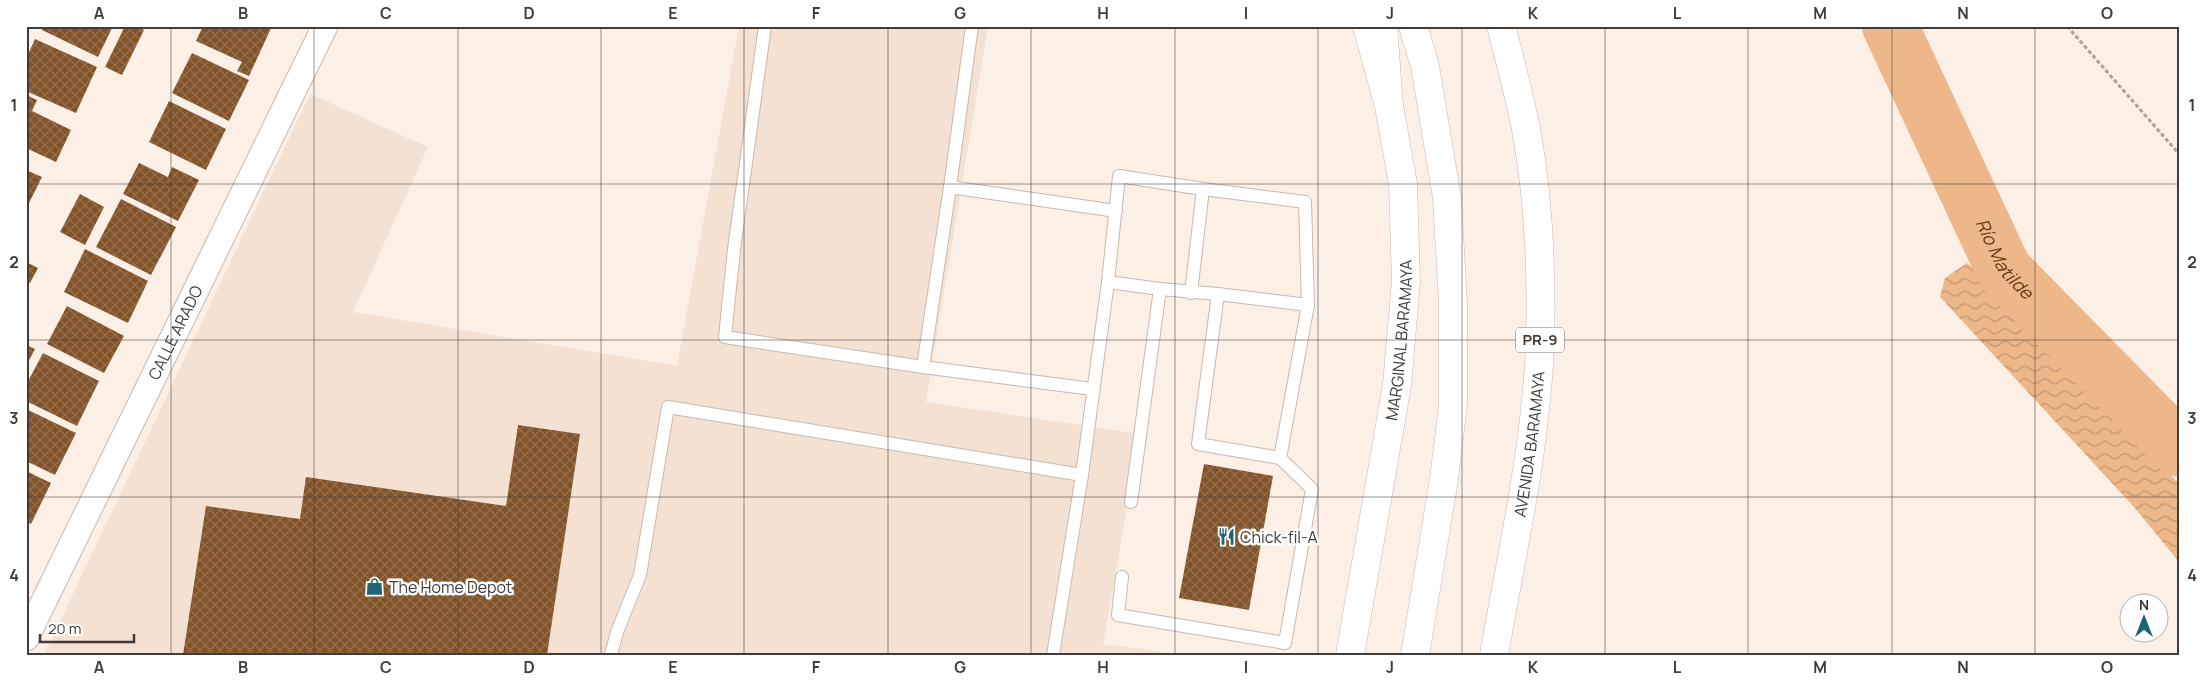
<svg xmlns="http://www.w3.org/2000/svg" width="2206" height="681" font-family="Manrope,sans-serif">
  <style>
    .built { fill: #f4e1d1 }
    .water { fill: url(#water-waves) }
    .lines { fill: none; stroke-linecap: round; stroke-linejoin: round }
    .river { stroke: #edb78a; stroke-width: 56 }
    .building { fill: url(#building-cross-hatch) }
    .lane-casing { stroke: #c6bab0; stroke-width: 14 }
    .street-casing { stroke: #c6bab0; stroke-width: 27 }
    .secondary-casing { stroke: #c6bab0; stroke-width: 29 }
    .highway-casing { stroke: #c6bab0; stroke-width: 29 }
    .path { stroke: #aba19a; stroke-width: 3; stroke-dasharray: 4 2.5; stroke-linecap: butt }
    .lane { stroke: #fff; stroke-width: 12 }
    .street { stroke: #fff; stroke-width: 25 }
    .secondary { stroke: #fff; stroke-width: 28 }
    .highway { stroke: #fff; stroke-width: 28 }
    .grid { fill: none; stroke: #413c38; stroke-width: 1; stroke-opacity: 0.55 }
    .labels { text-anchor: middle; stroke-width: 5; stroke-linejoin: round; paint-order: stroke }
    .shield { fill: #fff; stroke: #7a7674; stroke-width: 1 }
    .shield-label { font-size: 15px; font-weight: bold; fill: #413c38 }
    .street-label { font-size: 16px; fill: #413c38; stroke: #fff }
    .poi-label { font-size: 16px; fill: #413c38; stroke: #fff; text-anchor: start }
    .water-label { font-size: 18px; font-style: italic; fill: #5e3a18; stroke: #fff }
    .neatline { fill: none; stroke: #413c38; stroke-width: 2 }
    .grid-label { font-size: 16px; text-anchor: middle; font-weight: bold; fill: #413c38 }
  </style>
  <defs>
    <pattern id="water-waves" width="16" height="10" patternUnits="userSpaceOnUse" patternTransform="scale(1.25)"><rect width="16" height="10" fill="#edb78a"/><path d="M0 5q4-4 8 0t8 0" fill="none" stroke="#c29672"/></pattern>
    <pattern id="building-cross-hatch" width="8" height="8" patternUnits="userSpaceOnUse" patternTransform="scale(1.25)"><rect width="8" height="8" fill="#835328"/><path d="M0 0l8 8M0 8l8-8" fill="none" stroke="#946f4f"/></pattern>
  </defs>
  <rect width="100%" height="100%" fill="#fcefe5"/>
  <!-- built -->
  <path class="built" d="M739,26H988L926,402L1140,434L1103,644L1185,655H44L310,94L428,147L353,312L677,366Z"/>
  <!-- water -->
  <path class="water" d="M1967,263L2022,309L2180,485V563L2134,507L1940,297L1945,278Z"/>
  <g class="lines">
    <!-- river -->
    <path class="river" id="s1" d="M1890,26L2004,270L2180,449"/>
  </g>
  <!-- building -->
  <g class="building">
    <path d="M44,26H113L98,57L42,30Z"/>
    <path d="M125,26H136L144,30L122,75L105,67Z"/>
    <path d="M199,26H272L249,76L237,71L242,62L196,41L202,28Z"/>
    <path d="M35,39L97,67L76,113L26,91V59Z"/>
    <path d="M192,53L249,80L229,121L172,93Z"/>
    <path d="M26,95L37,100L32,111L71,130L56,162L26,148Z"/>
    <path d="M169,101L226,129L206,170L149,142Z"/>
    <path d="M139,163L168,177L172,167L199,180L178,221L123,194Z"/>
    <path d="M26,170L42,177L26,209Z"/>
    <path d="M80,194L104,207L85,245L60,232Z"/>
    <path d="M121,199L176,227L151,275L96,247Z"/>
    <path d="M85,249L148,281L128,323L64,292Z"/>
    <path d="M26,262L38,268L30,283L26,281Z"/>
    <path d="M67,306L124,336L104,373L47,344Z"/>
    <path d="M26,345L35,349L26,366Z"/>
    <path d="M43,353L99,381L77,426L26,401V385Z"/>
    <path d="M26,409L76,433L55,475L26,461Z"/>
    <path d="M518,425L580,434L547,655H183L206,506L300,519L306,477L506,506Z"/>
    <path d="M1204,464L1273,476L1249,610L1179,598Z"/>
    <path d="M26,471L51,483L31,524L26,521Z"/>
  </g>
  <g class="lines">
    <defs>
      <g id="lane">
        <path d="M765,26L734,249L725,337L923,367L1092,389"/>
        <path d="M972,26L950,187L1116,211"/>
        <path d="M1108,282L1119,176L1203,189L1305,202L1308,305"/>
        <path d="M1191,293L1203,189"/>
        <path d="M923,367L950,187"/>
        <path d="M1082,475L1108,282L1160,289L1218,294L1198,444L1280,458L1308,305L1218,294"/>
        <path d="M1131,502L1160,289"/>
        <path d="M1122,577L1118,615L1285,643L1312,489L1280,458"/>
        <path d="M611,655L617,632L640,575L668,407L1082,475L1053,655"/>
      </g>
      <g id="street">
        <path id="s2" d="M26,638L325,26"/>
      </g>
      <g id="secondary">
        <path id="s3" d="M1350,655L1397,385L1406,281L1403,184L1389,106L1367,26"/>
      </g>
      <g id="highway">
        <path d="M1383,26L1389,106"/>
        <path d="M1413,26L1425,66L1447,198L1453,302V405L1444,479L1415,655"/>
        <path id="s4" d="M1494,655C1512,552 1536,448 1540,344C1542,273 1539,199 1526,129C1519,95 1510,60 1501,26"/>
      </g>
    </defs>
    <!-- lane casing -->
    <use href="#lane" class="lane-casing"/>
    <!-- street casing -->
    <use href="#street" class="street-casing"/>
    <!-- secondary casing -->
    <use href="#secondary" class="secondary-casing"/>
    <!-- highway casing -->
    <use href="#highway" class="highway-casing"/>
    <!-- path -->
    <path class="path" d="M2067,26L2180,155"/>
    <!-- lane -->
    <use href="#lane" class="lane"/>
    <!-- street -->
    <use href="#street" class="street"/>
    <!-- secondary -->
    <use href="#secondary" class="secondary"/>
    <!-- highway -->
    <use href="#highway" class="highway"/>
  </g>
  <!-- grid -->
  <path class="grid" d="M171,26V655M314,26V655M458,26V655M601,26V655M744,26V655M888,26V655M1031,26V655M1175,26V655M1318,26V655M1462,26V655M1605,26V655M1748,26V655M1892,26V655M2035,26V655M26,184H2180M26,340H2180M26,497H2180"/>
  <!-- icons -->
  <defs>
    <symbol id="restaurant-bare" viewBox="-9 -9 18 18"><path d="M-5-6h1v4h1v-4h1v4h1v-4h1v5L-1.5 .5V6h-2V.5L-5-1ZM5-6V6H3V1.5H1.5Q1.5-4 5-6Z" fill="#206576" stroke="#fff" stroke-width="2.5" paint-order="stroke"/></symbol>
    <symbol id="shop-bare" viewBox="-9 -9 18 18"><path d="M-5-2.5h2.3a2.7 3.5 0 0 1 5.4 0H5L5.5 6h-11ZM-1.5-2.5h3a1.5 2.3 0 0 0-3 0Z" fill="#206576" stroke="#fff" stroke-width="2.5" paint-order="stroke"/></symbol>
  </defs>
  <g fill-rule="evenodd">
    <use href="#restaurant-bare" x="1214" y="524" width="25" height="25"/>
    <use href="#shop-bare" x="362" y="574" width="25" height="25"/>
  </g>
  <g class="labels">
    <!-- shield labels -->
    <rect class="shield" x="1516" y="327.5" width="48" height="25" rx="4"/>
    <g class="shield-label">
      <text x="1540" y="345">PR-9</text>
    </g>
    <!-- street labels -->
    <g class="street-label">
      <text dy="6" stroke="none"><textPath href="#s2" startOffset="340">CALLE ARADO</textPath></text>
      <text dy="6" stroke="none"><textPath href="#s3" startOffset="319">MARGINAL BARAMAYA</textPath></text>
      <text dy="6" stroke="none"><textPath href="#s4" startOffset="214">AVENIDA BARAMAYA</textPath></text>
    </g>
    <!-- poi labels -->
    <g class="poi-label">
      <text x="1240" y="543">Chick-fil-A</text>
      <text x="389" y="593">The Home Depot</text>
    </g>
    <!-- water labels -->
    <g class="water-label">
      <text dy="6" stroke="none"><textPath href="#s1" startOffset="260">Río Matilde</textPath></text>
    </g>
  </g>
  <!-- border -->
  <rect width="2206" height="681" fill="none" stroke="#ffffff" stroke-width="55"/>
  <!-- north arrow -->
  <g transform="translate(2144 618)"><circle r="24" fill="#ffffff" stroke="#b3b1af"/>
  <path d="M0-4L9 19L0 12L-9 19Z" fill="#206576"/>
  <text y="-8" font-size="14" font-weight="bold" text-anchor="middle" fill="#413c38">N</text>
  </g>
  <!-- scale -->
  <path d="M40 634v8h94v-8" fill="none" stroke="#413c38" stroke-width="2.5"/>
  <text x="48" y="634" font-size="15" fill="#413c38" stroke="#ffffff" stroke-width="4" paint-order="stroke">20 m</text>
  <rect x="28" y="28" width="2150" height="626" class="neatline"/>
  <g class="grid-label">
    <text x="99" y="19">A</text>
    <text x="243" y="19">B</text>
    <text x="386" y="19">C</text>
    <text x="529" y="19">D</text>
    <text x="673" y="19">E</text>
    <text x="816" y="19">F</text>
    <text x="960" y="19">G</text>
    <text x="1103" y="19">H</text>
    <text x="1246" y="19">I</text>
    <text x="1390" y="19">J</text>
    <text x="1533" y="19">K</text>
    <text x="1677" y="19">L</text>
    <text x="1820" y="19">M</text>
    <text x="1963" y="19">N</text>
    <text x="2107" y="19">O</text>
    <text x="14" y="111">1</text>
    <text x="2192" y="111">1</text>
    <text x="14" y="268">2</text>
    <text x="2192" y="268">2</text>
    <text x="14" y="424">3</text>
    <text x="2192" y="424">3</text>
    <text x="14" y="581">4</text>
    <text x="2192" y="581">4</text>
    <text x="99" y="673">A</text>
    <text x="243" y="673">B</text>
    <text x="386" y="673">C</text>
    <text x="529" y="673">D</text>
    <text x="673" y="673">E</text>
    <text x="816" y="673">F</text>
    <text x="960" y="673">G</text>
    <text x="1103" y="673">H</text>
    <text x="1246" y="673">I</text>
    <text x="1390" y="673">J</text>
    <text x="1533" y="673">K</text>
    <text x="1677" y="673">L</text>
    <text x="1820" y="673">M</text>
    <text x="1963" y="673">N</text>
    <text x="2107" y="673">O</text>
  </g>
</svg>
